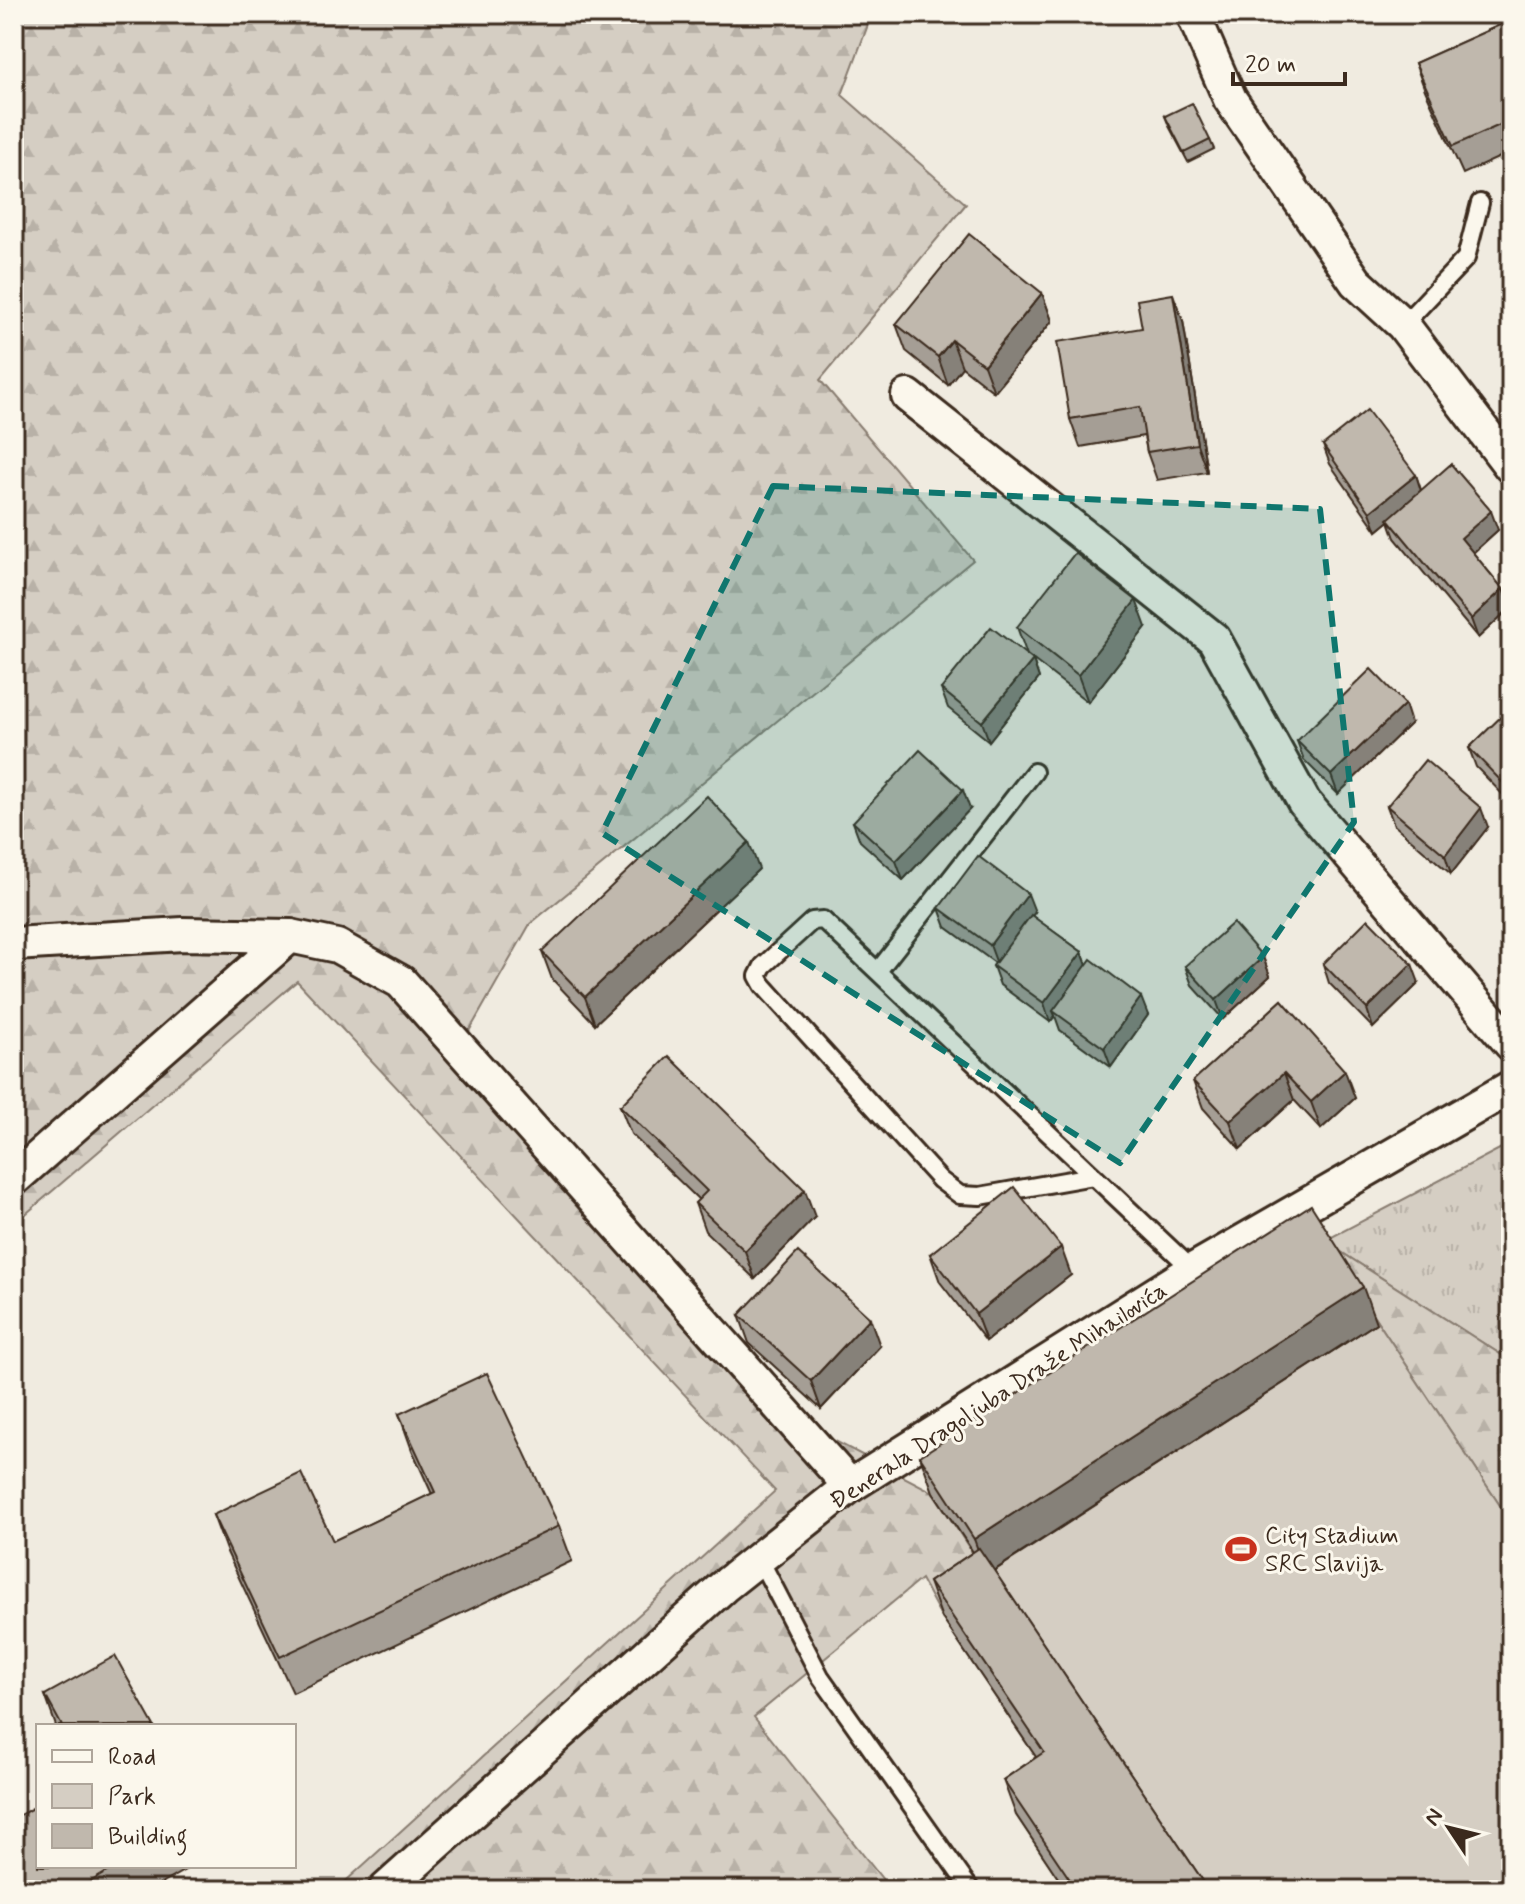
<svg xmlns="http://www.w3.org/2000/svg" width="1525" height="1904" font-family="Mynerve,sans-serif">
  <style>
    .grass { fill: url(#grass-tufts); stroke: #887c70; stroke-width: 2 }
    .forest { fill: url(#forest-firs); stroke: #887c70; stroke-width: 2 }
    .park { fill: #d5cec3; stroke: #887c70; stroke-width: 2 }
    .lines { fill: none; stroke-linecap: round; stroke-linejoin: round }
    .service-casing { stroke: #3b2a1e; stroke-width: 22 }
    .minor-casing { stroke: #3b2a1e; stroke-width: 38 }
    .service { stroke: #fbf7ec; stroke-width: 16 }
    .minor { stroke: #fbf7ec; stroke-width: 32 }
    .wall { fill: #a59e95; stroke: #3b2a1e; stroke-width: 2 }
    .shaded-wall { fill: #868179; stroke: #3b2a1e; stroke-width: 2 }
    .building { fill: #c0b8ad; stroke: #3b2a1e; stroke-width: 2 }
    .marked { fill: #0f766e; fill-opacity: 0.2; stroke: #0f766e; stroke-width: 6; stroke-dasharray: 16 10; stroke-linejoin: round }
    .labels { text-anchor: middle; stroke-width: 6; stroke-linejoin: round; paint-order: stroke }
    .street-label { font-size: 24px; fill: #3b2a1e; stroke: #fbf7ec }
    .poi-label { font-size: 24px; fill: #3b2a1e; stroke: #fbf7ec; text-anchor: start }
  </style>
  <defs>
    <pattern id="grass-tufts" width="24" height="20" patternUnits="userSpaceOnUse" patternTransform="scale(2)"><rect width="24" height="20" fill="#d5cec3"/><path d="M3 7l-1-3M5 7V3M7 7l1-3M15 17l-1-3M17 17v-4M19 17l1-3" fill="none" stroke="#b8b1a7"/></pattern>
    <pattern id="forest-firs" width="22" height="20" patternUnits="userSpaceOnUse" patternTransform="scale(2)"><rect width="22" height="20" fill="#d5cec3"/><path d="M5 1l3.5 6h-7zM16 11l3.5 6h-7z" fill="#b8b1a7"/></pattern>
  </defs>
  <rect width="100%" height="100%" fill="#f0ebe0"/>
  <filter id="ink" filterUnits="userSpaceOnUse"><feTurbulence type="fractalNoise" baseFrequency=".0125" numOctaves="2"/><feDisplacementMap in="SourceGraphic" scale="16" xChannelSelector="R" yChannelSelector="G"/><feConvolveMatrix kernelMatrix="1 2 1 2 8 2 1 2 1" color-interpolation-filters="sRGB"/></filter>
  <g filter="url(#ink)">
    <!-- grass -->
    <path class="grass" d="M1511,1143V1361L1324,1241Z"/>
    <!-- forest -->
    <g class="forest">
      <path d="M14,14H872L842,95L966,204L820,380L973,560L530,924L468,1033L833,1440L933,1492L987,1575L942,1618L921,1579L754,1717L891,1890H336L775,1491L297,981L14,1224Z"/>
      <path d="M1324,1241L1511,1361V1522Z"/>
    </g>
    <!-- park -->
    <path class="park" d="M1324,1241L1511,1522V1890H1066L1016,1815L1057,1788L942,1618L987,1575L933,1492Z"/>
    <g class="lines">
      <defs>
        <g id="service">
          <path d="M1403,325L1466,258L1480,203"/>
          <path d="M878,971L1034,772"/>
          <path d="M1093,1176L980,1196L960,1195L940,1180L763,985L758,976L763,966L812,921L823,920L1193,1270"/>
          <path d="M759,1558L820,1676L971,1890"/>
        </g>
        <g id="minor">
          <path d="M1193,14L1230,99L1356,282L1403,325L1511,467"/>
          <path d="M908,396L1214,639L1304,802L1511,1044"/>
          <path d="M14,944L183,934L290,936"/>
          <path d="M14,1179L290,936L337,946L401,982L850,1486"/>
          <path d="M385,1890L723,1587L850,1486L1193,1270L1511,1087"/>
        </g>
      </defs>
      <!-- service casing -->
      <use href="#service" class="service-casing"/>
      <!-- minor casing -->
      <use href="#minor" class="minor-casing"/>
      <!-- service -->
      <use href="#service" class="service"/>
      <!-- minor -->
      <use href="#minor" class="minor"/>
    </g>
    <!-- wall -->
    <g class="wall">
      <path d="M1511,20V152L1463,174L1425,90L1415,63Z"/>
      <path d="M1165,116L1210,140L1214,149L1188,162L1169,126Z"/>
      <path d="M1042,293L1052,321L994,392L962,367L948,385L906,351L896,324Z"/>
      <path d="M1183,321L1207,472L1157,480L1147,452L1144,436L1080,447L1070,419Z"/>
      <path d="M1323,445L1416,475L1421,490L1498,530L1473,553L1503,589L1510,608L1478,638L1395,538L1389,521L1377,531L1330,464Z"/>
      <path d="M1017,627H1146L1088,702L1027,655Z"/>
      <path d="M1033,660L1039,678L989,741L948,708L941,689Z"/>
      <path d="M1511,707V803L1476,767L1469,748Z"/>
      <path d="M1411,723L1338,794L1304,760L1297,741Z"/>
      <path d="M1387,806L1488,827L1451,874L1394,825Z"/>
      <path d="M970,809L903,880L860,841L853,822Z"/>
      <path d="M759,869L595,1024L552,979L542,952Z"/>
      <path d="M939,908L1035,912L1032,916L1082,952L1087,965L1148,1015L1111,1067L1060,1030L1055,1016L1050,1022L1000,985L993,966L995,963L946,927Z"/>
      <path d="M1263,957L1270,976L1223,1019L1192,985L1185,966Z"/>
      <path d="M1323,964L1419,983L1373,1028L1329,983Z"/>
      <path d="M1282,1000L1355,1098L1321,1129L1294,1100L1240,1149L1203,1108L1193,1081Z"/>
      <path d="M620,1106L815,1217L755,1279L705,1231L695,1203L699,1200L631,1134Z"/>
      <path d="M930,1254L1071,1275L986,1341L940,1282Z"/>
      <path d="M739,1315L880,1346L821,1409L749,1343Z"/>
      <path d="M1376,1323L994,1571L1209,1890H1066L1016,1815L1003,1780L1036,1757L942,1618L929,1582L973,1552L933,1492L920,1456Z"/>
      <path d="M399,1414L559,1526L572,1561L293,1693L226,1550L213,1515L333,1541L432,1494L412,1450Z"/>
      <path d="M45,1695L154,1726H56Z"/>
      <path d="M38,1866H192L150,1890H14Z"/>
    </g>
    <!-- shaded-wall -->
    <g class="shaded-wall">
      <path d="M1042,293L1052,321L994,392L984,365Z"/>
      <path d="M1173,294L1183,321L1207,472L1197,444Z"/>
      <path d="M952,340L962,367L948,385L938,357Z"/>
      <path d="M1416,475L1422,494L1377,531L1370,512Z"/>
      <path d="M1491,511L1498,530L1468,557L1461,538Z"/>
      <path d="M1503,589L1510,608L1478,638L1471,619Z"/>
      <path d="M1136,600L1146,627L1088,702L1078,675Z"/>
      <path d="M1033,660L1039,678L989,741L982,722Z"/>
      <path d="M1405,704L1411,723L1338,794L1331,775Z"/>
      <path d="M963,790L970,809L903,880L896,861Z"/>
      <path d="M1481,808L1488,827L1451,874L1445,855Z"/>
      <path d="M749,842L759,869L595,1024L585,997Z"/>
      <path d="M1028,894L1035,912L997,964L990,945Z"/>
      <path d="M1082,952L1089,971L1053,1011L1055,1016L1050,1022L1044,1003Z"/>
      <path d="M1263,957L1270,976L1223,1019L1216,1000Z"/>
      <path d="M1412,964L1419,983L1373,1028L1367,1009Z"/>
      <path d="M1141,997L1148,1015L1111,1067L1104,1048Z"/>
      <path d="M1345,1071L1355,1098L1321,1129L1311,1102Z"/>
      <path d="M1284,1073L1294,1100L1240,1149L1230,1121Z"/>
      <path d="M805,1190L815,1217L755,1279L745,1251Z"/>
      <path d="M1061,1247L1071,1275L986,1341L976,1314Z"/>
      <path d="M1363,1287L1376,1323L987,1575L974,1539Z"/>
      <path d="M870,1318L880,1346L821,1409L811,1381Z"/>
    </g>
    <!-- building -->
    <g class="building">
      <path d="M1511,20V120L1453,146L1415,63Z"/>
      <path d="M1192,103L1210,140L1184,153L1165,116Z"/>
      <path d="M969,234L1042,293L984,365L952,340L938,357L896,324Z"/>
      <path d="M1173,294L1197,444L1147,452L1140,407L1070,419L1057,342L1142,328L1137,300Z"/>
      <path d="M1367,410L1416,475L1370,512L1323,445Z"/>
      <path d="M1451,464L1491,511L1461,538L1503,589L1471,619L1388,519Z"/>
      <path d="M1075,553L1136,600L1078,675L1017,627Z"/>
      <path d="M991,627L1033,660L982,722L941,689Z"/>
      <path d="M1371,669L1405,704L1331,775L1297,741Z"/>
      <path d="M1511,707V785L1508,788L1469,748Z"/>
      <path d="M920,750L963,790L896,861L853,822Z"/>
      <path d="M1425,760L1481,808L1445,855L1387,806Z"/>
      <path d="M707,796L749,842L585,997L542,952Z"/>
      <path d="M978,856L1028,894L990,945L939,908Z"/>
      <path d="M1031,915L1082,952L1044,1003L993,966Z"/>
      <path d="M1368,919L1412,964L1367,1009L1323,964Z"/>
      <path d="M1233,923L1263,957L1216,1000L1185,966Z"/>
      <path d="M1091,959L1141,997L1104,1048L1053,1011Z"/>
      <path d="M1282,1000L1345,1071L1311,1102L1284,1073L1230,1121L1193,1081Z"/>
      <path d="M669,1056L805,1190L745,1251L695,1203L707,1191L620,1106Z"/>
      <path d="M1014,1187L1061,1247L976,1314L930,1254Z"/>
      <path d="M1311,1205L1363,1287L974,1539L920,1456Z"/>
      <path d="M798,1252L870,1318L811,1381L739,1315Z"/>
      <path d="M487,1373L559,1526L280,1657L213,1515L301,1473L333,1541L435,1492L399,1414Z"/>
      <path d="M979,1548L1209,1890H1077L1003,1780L1044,1752L929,1582Z"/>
      <path d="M115,1656L154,1726H62L45,1695Z"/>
      <path d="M38,1805V1866H117L76,1890H14V1818Z"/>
    </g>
  </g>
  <!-- marked area -->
  <path class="marked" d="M773,486L1320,509L1354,822L1120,1163L602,833Z"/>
  <!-- icons -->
  <defs>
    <symbol id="stadium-bare" viewBox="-9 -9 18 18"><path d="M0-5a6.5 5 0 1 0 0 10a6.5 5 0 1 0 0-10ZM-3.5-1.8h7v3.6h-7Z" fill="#c8321e" stroke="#fbf7ec" stroke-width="2.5" paint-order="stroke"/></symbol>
  </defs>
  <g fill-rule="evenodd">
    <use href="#stadium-bare" x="1219" y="1527" width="44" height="44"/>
  </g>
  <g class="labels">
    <!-- street labels -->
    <g class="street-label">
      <text transform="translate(998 1395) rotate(-33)" y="8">Đenerala Dragoljuba Draže Mihailovića</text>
    </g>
    <!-- poi labels -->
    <g class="poi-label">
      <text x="1265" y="1543">City Stadium<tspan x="1265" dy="28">SRC Slavija</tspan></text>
    </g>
  </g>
  <!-- margin -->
  <rect width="1525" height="1904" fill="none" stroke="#fbf7ec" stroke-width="48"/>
  <rect x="24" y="24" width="1477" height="1856" fill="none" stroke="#3b2a1e" stroke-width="3" filter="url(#ink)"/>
  <!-- legend -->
  <rect x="36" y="1724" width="260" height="144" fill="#fbf7ec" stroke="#aea59a" stroke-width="2"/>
  <rect x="52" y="1750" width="40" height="12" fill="#fbf7ec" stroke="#aea59a" stroke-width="2"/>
  <text x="108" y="1764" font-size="24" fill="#3b2a1e">Road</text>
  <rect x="52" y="1784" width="40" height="24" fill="#d5cec3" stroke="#aea59a" stroke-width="2"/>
  <text x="108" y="1804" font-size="24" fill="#3b2a1e">Park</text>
  <rect x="52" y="1824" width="40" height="24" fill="#c0b8ad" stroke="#aea59a" stroke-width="2"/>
  <text x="108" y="1844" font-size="24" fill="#3b2a1e">Building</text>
  <!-- north arrow -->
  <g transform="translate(1449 1828) rotate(305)" stroke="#fbf7ec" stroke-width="6" paint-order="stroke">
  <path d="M0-6L14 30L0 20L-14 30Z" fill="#3b2a1e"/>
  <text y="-12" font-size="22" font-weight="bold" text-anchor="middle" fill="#3b2a1e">N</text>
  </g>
  <!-- scale -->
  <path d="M1233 72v12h112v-12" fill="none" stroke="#3b2a1e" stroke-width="4"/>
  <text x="1245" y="72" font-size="24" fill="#3b2a1e" stroke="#fbf7ec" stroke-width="6" paint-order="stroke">20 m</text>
</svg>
